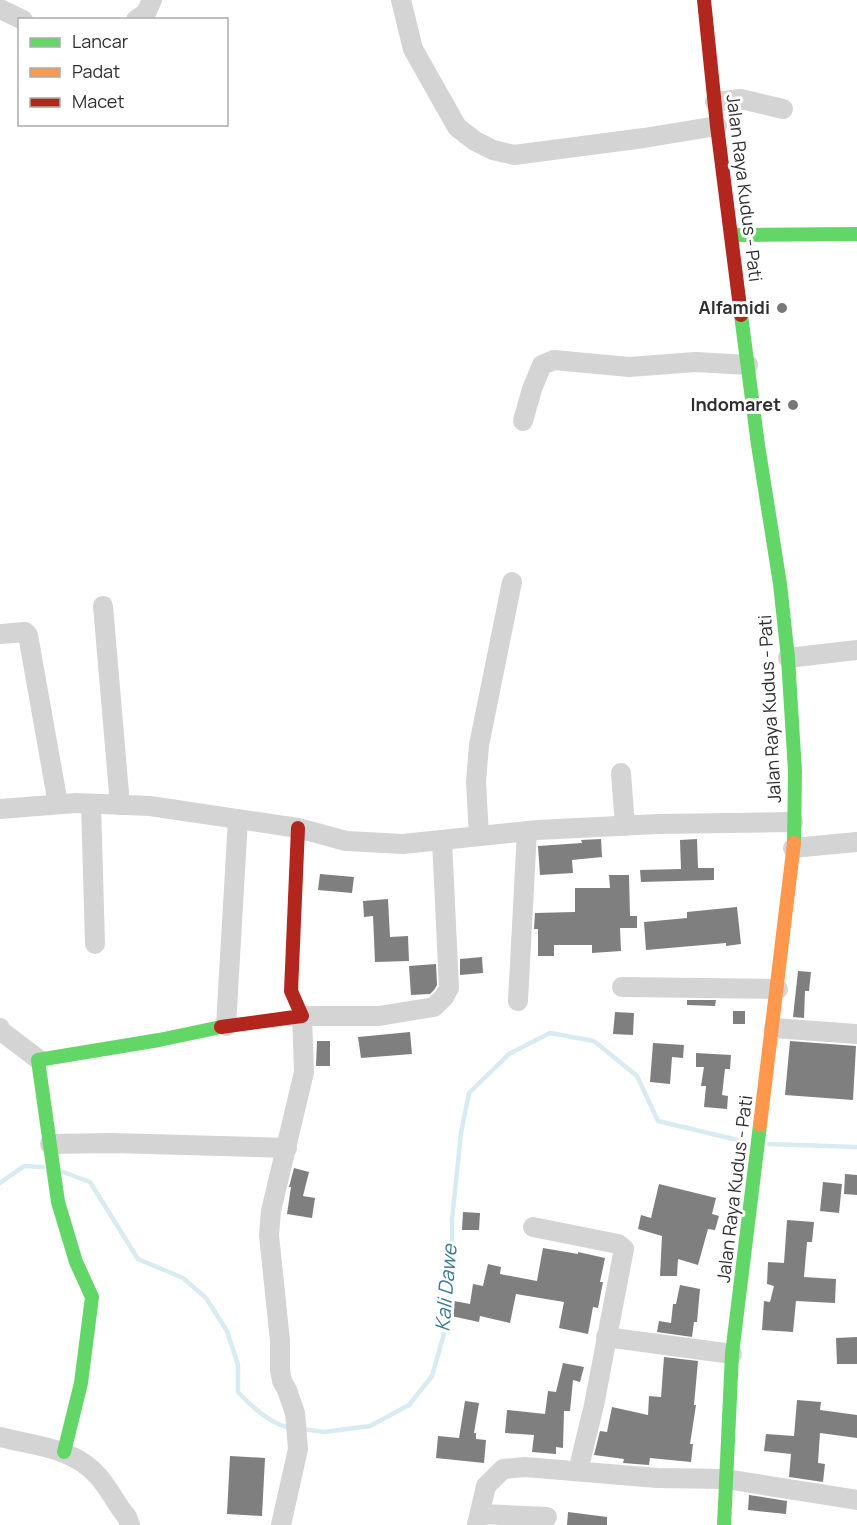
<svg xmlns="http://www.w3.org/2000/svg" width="857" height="1525" font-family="Manrope,sans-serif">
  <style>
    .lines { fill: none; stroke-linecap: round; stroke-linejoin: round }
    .stream { stroke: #d8ebf2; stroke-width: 4.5 }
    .building { fill: #7f7f7f }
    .street { stroke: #d4d4d4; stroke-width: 20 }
    .fast { stroke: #63d668; stroke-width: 14 }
    .slow { stroke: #ff974d; stroke-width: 14 }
    .jam { stroke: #b3261e; stroke-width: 14 }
    .poi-dot { fill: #787878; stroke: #fff; stroke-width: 2 }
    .labels { text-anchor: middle; stroke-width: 6; stroke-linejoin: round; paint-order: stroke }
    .street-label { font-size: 18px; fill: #2f2f2f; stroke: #fff }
    .poi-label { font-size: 18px; font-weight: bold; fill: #2f2f2f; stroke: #fff; text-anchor: end }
    .water-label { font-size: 20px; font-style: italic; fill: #3a7b94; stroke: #fff }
  </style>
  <rect width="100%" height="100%" fill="#fff"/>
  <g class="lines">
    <!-- stream -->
    <g class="stream">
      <path d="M769,1144L857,1147"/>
      <path d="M63,1172L90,1182L138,1259L183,1278L206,1298L227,1331L238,1365V1392C252,1407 271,1425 291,1428"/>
      <path d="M0,1183L24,1166L43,1167"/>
      <path d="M303,1429L324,1432L370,1426L409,1405L432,1376L447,1323L452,1260V1220L461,1133L469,1093L509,1054L550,1033L594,1041L637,1076L658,1121L746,1142"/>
    </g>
  </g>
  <!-- building -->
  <g class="building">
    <path d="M601,839L602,857L572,860L573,873L540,875L538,846L582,843L581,840Z"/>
    <path d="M697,839L698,868H714V880L641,882L640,870L681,869L680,840Z"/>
    <path d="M320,874L354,877L352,893L318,890Z"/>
    <path d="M609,875H629L630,916H637V928H620L621,951L592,953V945H554V956H538V929H534L535,913L575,912V888H610Z"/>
    <path d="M388,899L390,937L408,936L409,961L375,962L373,916L364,917L363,901Z"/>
    <path d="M737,907L741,944L726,946V943L646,950L644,922L687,918V912Z"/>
    <path d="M482,957L483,973L460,975V959Z"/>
    <path d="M436,964L437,985L434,990L430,994L411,995L409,966Z"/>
    <path d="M798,971L811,972L809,991H805L804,1018L828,1020L793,1017Z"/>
    <path d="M687,1000H716L715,1006L687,1005Z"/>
    <rect x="733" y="1011" width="12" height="13"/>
    <path d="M615,1012L634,1013L633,1035L613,1034Z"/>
    <path d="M410,1032L412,1054L361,1058L358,1037Z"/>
    <path d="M317,1041H330V1066H316Z"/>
    <path d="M790,1041L856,1046L853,1100L785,1095Z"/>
    <path d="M653,1043L684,1045L683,1058L672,1057L670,1084L650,1082Z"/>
    <path d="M696,1053L731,1055L730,1069H725L722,1095L728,1096L727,1109L704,1107L706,1086H701L704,1067H696Z"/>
    <path d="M294,1168L309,1172L303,1196L315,1198L312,1218L287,1214L291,1187H289Z"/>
    <path d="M845,1174L857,1175V1195L844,1194Z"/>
    <path d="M823,1182L842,1184L839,1213L820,1211Z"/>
    <path d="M659,1184L716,1198L712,1214L719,1216L715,1230L708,1229L698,1265L678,1259L677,1276H660L662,1236L638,1229L641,1215L651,1218Z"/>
    <path d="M463,1212L480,1213L479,1230H462Z"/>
    <path d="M787,1220L814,1222L812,1242H807L804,1277L836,1279L835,1303L796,1301L793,1332L762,1330L764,1301L770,1302L774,1286L767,1284L768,1262L784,1263Z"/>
    <path d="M543,1248L578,1254V1252L605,1258L600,1282H603L598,1308L593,1307L588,1334L559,1328L564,1302L516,1294L510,1323L480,1316L479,1322L451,1316L454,1301L470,1304L473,1284L483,1286L488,1264L501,1267L500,1274L537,1281Z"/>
    <path d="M680,1285L700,1289L697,1322H694L692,1337L657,1332L659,1321L671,1323L673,1304H676Z"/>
    <path d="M857,1337V1364H837L836,1338Z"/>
    <path d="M664,1357L698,1361L694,1405H696L690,1444H693L691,1462L650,1458L649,1465L623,1463L624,1459L594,1455L600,1431L607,1432L612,1407L648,1415L649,1396L661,1397Z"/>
    <path d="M563,1363L584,1367L580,1382L573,1380L570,1411H564L563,1448L556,1447V1454L532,1452L534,1435L505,1433L507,1410L545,1414L548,1391L556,1392Z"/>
    <path d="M797,1400L821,1402L820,1410L857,1415V1438L820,1433L818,1463L825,1464L823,1482L789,1477L791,1454L764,1451L766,1434L794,1436Z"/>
    <path d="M465,1401L479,1403L474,1433H476V1439L486,1440L484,1463L436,1458L438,1436L459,1438Z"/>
    <path d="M230,1456L265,1458L262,1516L227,1514Z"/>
    <path d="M749,1495L787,1501L786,1514L748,1510Z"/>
    <path d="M568,1512L607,1517V1525H567Z"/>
  </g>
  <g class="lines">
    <!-- street -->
    <g class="street">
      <path d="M401,0L413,49L457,127L475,141L493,150L514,155L644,138L717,126"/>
      <path d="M0,9L23,20"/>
      <path d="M136,20L146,13L152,0"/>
      <path d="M715,102L741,99L783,109"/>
      <path d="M523,421L532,389L542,365L554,360L629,367L696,362L748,365"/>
      <path d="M103,606L120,805"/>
      <path d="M0,634L25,632L28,635L58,804"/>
      <path d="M788,658L857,650"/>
      <path d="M621,773L625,826"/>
      <path d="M91,804L95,944"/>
      <path d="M0,809L76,803L150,806L298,828L346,841L403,844L538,830L658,824L793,822"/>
      <path d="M479,836L476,782L479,745L512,582"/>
      <path d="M793,848L857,842"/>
      <path d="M622,987L778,989"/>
      <path d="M518,1001L527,831"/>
      <path d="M226,1026L238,819"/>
      <path d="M0,1028L1,1031L38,1059"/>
      <path d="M774,1028L857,1034"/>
      <path d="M50,1144L113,1143L287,1148"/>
      <path d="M533,1227L618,1244L624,1249L594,1405L578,1471"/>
      <path d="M606,1337L732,1354"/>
      <path d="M0,1437C34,1446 73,1447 98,1476C109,1488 116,1504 127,1517L130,1525"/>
      <path d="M480,1514L547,1517"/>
      <path d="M281,1525L298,1449L295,1413L287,1390L282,1381L280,1370V1341L269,1235L271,1211L304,1072L302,1016H379L434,1007L444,997L449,988L442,840"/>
      <path d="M477,1525L486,1486L503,1469L525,1467L657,1478L726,1479L857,1500"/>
    </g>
    <!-- fast -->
    <g class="fast">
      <path d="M731,235L857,234"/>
      <path d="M741,315L758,445L780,584L788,658L795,771L794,843"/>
      <path d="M64,1452L81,1383L92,1297L76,1262L58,1202L38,1060L159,1040L221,1027"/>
      <path d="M724,1525L732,1354L760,1125"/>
    </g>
    <!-- slow -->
    <path class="slow" d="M760,1125L794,843"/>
    <!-- jam -->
    <g class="jam">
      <path d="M704,0L717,126L741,315"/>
      <path d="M221,1027L302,1016L291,991L298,828"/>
    </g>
  </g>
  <!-- markers -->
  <g class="poi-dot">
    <circle cx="782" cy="308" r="6"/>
    <circle cx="793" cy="405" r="6"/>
  </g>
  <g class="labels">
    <!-- street labels -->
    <g class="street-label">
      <text transform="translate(744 188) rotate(83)" y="6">Jalan Raya Kudus - Pati</text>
      <text transform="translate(770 709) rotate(-93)" y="6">Jalan Raya Kudus - Pati</text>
      <text transform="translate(735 1189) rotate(-83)" y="6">Jalan Raya Kudus - Pati</text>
    </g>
    <!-- poi labels -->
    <g class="poi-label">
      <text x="770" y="314">Alfamidi</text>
      <text x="781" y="411">Indomaret</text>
    </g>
    <!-- water labels -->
    <g class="water-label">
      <text transform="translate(446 1288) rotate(-85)" y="7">Kali Dawe</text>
    </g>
  </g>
  <!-- legend -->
  <rect x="18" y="18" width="210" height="108" fill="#ffffff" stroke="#acacac" stroke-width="1.5"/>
  <rect x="30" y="38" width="30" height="9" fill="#63d668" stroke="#acacac" stroke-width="1.5"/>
  <text x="72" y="48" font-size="18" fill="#2f2f2f">Lancar</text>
  <rect x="30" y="68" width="30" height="9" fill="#ff974d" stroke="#acacac" stroke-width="1.5"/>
  <text x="72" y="78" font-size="18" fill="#2f2f2f">Padat</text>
  <rect x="30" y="98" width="30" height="9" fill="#b3261e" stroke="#acacac" stroke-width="1.5"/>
  <text x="72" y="108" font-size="18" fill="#2f2f2f">Macet</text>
</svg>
